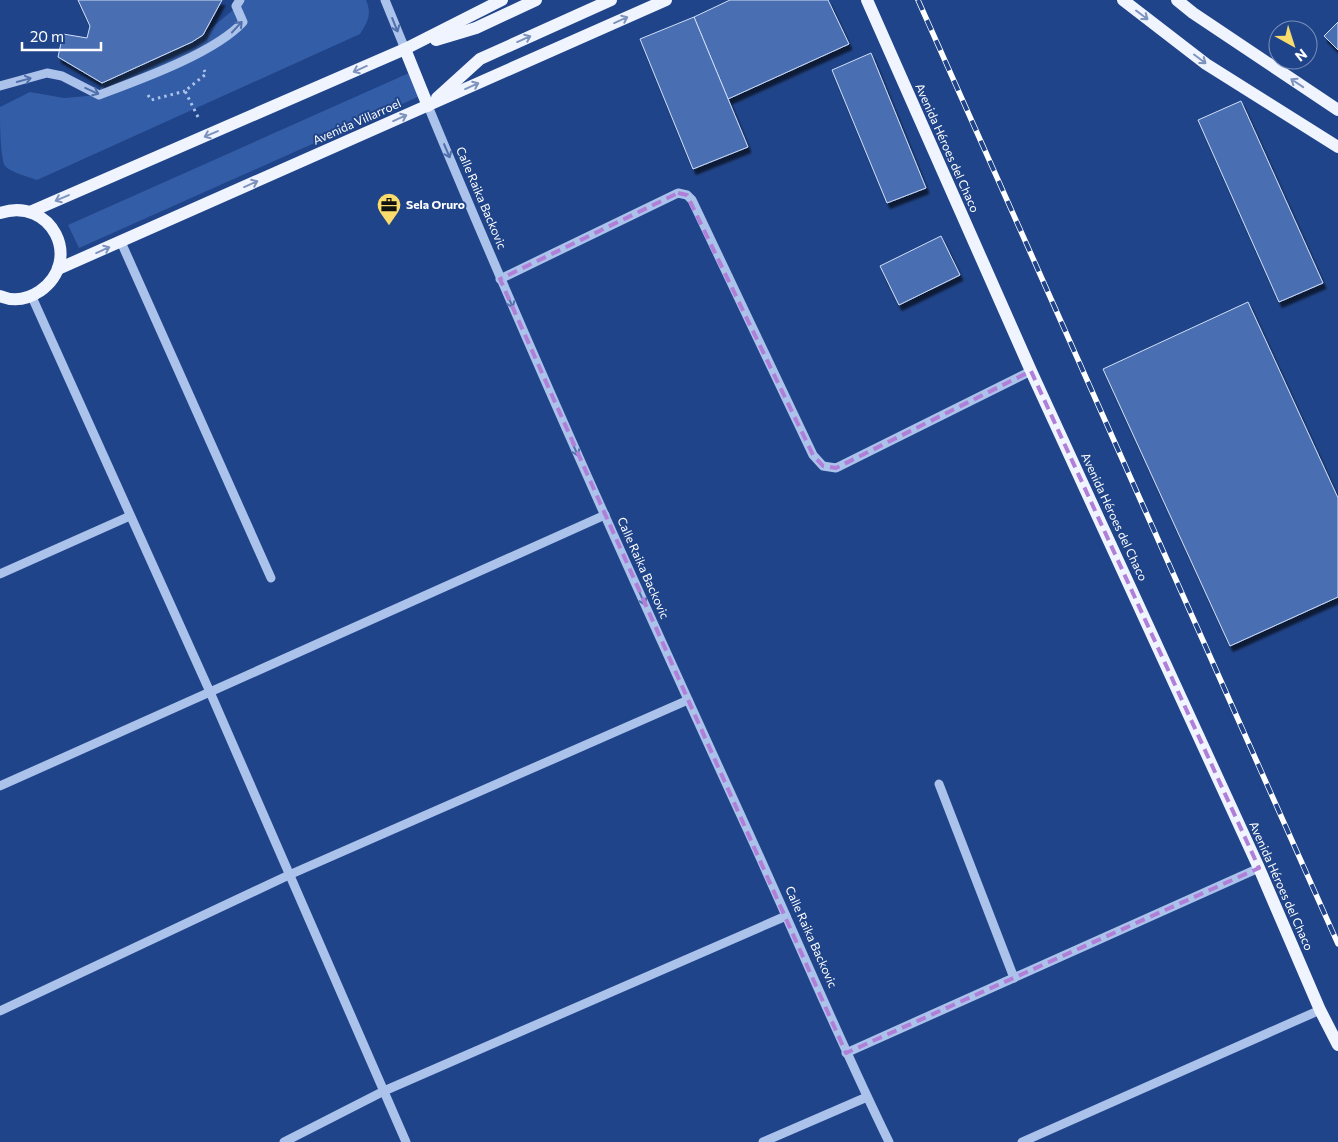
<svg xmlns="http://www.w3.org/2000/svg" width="1338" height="1142" font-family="Commissioner,sans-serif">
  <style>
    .green { fill: #335da6 }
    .building { fill: #486eb1; stroke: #d0def8; filter: url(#shadow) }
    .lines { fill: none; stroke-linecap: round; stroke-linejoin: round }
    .path { stroke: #abc2eb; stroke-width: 3; stroke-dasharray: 2.5 4; stroke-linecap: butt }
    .minor { stroke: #abc2eb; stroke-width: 9 }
    .major { stroke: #eff4fe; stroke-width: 12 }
    .rail-casing { stroke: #fff; stroke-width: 5.5 }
    .rail { stroke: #204489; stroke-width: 4; stroke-dasharray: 11; stroke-linecap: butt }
    .oneway { stroke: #7d93be }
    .oneway2 { stroke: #5170ab }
    .marked { fill: none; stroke: #b080d9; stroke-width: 4; stroke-dasharray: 10 6; stroke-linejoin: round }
    .labels { text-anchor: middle; stroke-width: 4; stroke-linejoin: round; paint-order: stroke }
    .street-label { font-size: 12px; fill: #fff; stroke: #204489 }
    .poi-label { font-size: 12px; font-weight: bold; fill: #fff; stroke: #204489; text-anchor: start }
  </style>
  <defs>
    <filter id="shadow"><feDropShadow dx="3" dy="5.5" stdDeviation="1" flood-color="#0009"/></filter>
  </defs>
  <rect width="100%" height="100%" fill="#204489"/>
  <!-- green -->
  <g class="green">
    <path d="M245,0H366C372,14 368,22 360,34L37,180C29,177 10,172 5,166C0,157 0,120 0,107L30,92L64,98L99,95L102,83L203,35Z"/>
    <path d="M418,69L429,92L79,248L68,225Z"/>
  </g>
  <!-- building -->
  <g class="building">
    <path d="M78,0H222L203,35L192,42L102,83L58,57L63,34L87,38L90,26Z"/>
    <path d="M730,0H828L849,44L728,99L694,17Z"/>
    <path d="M694,17L748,147L693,169L640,39Z"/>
    <path d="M1338,22V50L1324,36Z"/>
    <path d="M871,53L926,188L887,203L832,70Z"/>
    <path d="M1241,101L1323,283L1279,302L1198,120Z"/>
    <path d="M941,236L960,275L899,305L880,266Z"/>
    <path d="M1248,302L1338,498V597L1230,646L1103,369Z"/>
  </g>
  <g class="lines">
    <!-- path -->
    <g class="path">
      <path d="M148,95L151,100L185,91"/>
      <path d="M198,117L185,91L206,74L204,70"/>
    </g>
    <!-- minor -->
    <g class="minor">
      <path d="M385,0L405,49"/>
      <path d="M0,86L47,73L62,76L99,95C139,80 215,53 243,22L236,6L240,0"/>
      <path d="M428,106C529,350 638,591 748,831C795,934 839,1040 889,1142"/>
      <path d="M121,242L271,578"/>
      <path d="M500,279L678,193L687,195L692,200L813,455L823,466L836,468L1031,371"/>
      <path d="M32,297L210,692L406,1142"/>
      <path d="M0,574L130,516"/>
      <path d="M939,784L1014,978"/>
      <path d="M0,786L605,515"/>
      <path d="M0,1011L289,875L688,700"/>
      <path d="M846,1053L1259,868"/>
      <path d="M284,1142L384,1091L786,916"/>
      <path d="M763,1142L867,1097"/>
      <path d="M1022,1142L1320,1010"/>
    </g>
    <!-- major -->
    <g class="major">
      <path d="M867,0L1031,371L1259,868L1320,1010L1338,1045"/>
      <path d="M1123,0L1206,64L1338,147"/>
      <path d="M1177,0L1193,13L1338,110"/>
      <path d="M436,40L476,28L536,0"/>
      <path d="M405,49L428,106"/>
      <path d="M437,98L480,59L611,0"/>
      <path d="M30,212L405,49L502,0"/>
      <path d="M0,213C51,196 84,260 40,291C28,299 14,302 0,296"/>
      <path d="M58,269L666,0"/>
    </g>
    <defs>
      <path id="rail" d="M918,0L1338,944"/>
    </defs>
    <!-- rail casing -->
    <use href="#rail" class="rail-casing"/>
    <!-- rail -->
    <use href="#rail" class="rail"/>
  </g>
  <!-- one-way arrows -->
  <defs><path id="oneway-shaft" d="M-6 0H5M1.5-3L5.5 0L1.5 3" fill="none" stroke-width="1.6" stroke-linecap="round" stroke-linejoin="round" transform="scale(1.25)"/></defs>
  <g class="oneway">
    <use href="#oneway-shaft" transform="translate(1142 15) rotate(37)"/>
    <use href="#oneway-shaft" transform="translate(621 20) rotate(-24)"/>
    <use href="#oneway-shaft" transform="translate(524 39) rotate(-24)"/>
    <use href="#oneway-shaft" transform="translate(1200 59) rotate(37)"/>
    <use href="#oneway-shaft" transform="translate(360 69) rotate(156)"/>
    <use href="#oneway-shaft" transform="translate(1297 83) rotate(-146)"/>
    <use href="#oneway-shaft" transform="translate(472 86) rotate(-24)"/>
    <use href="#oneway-shaft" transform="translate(400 118) rotate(-24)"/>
    <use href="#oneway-shaft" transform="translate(211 134) rotate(157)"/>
    <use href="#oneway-shaft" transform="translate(251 184) rotate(-24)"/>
    <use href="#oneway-shaft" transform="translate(62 198) rotate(157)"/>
    <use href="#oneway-shaft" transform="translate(103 250) rotate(-24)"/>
  </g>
  <g class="oneway2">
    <use href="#oneway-shaft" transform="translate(395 25) rotate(68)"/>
    <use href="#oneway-shaft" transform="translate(237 27) rotate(-47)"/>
    <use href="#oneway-shaft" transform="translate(24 80) rotate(-15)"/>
    <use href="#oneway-shaft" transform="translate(92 91) rotate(24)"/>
    <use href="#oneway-shaft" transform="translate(447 151) rotate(67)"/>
    <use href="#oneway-shaft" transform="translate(510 301) rotate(66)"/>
    <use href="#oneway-shaft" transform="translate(575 449) rotate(66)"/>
    <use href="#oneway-shaft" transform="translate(642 598) rotate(66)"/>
  </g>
  <!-- marked area -->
  <path class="marked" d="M678,193L687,195L813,455L823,466L836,468L1031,371L1259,868L846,1053L500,279Z"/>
  <!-- icons -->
  <defs>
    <symbol id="office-pin" viewBox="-11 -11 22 30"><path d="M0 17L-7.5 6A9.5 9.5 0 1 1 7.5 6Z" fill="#f9dc6b" stroke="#204489"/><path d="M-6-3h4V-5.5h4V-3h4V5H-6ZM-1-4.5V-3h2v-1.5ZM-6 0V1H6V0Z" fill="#111"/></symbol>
  </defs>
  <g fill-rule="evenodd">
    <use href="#office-pin" x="375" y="191" width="28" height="38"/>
  </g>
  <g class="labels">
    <!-- street labels -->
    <g class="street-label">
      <text transform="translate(357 122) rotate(-24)" y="4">Avenida Villarroel</text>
      <text transform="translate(947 148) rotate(66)" y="4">Avenida Héroes del Chaco</text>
      <text transform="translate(481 198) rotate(67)" y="4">Calle Raika Backovic</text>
      <text transform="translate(1114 517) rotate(65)" y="4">Avenida Héroes del Chaco</text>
      <text transform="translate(643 568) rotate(66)" y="4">Calle Raika Backovic</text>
      <text transform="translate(1281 886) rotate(66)" y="4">Avenida Héroes del Chaco</text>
      <text transform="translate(811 937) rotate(66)" y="4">Calle Raika Backovic</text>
    </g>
    <!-- poi labels -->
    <g class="poi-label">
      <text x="406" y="209">Sela Oruro</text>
    </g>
  </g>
  <!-- north arrow -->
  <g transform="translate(1293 45) rotate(141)"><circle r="24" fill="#204489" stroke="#798fb8"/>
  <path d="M0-4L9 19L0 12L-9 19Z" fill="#f9dc6b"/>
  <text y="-8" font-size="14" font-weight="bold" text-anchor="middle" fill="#ffffff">N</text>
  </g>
  <!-- scale -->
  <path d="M22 42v8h79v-8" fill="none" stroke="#ffffff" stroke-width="2.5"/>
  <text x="30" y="42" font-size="15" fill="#ffffff" stroke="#204489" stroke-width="4" paint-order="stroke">20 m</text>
</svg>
